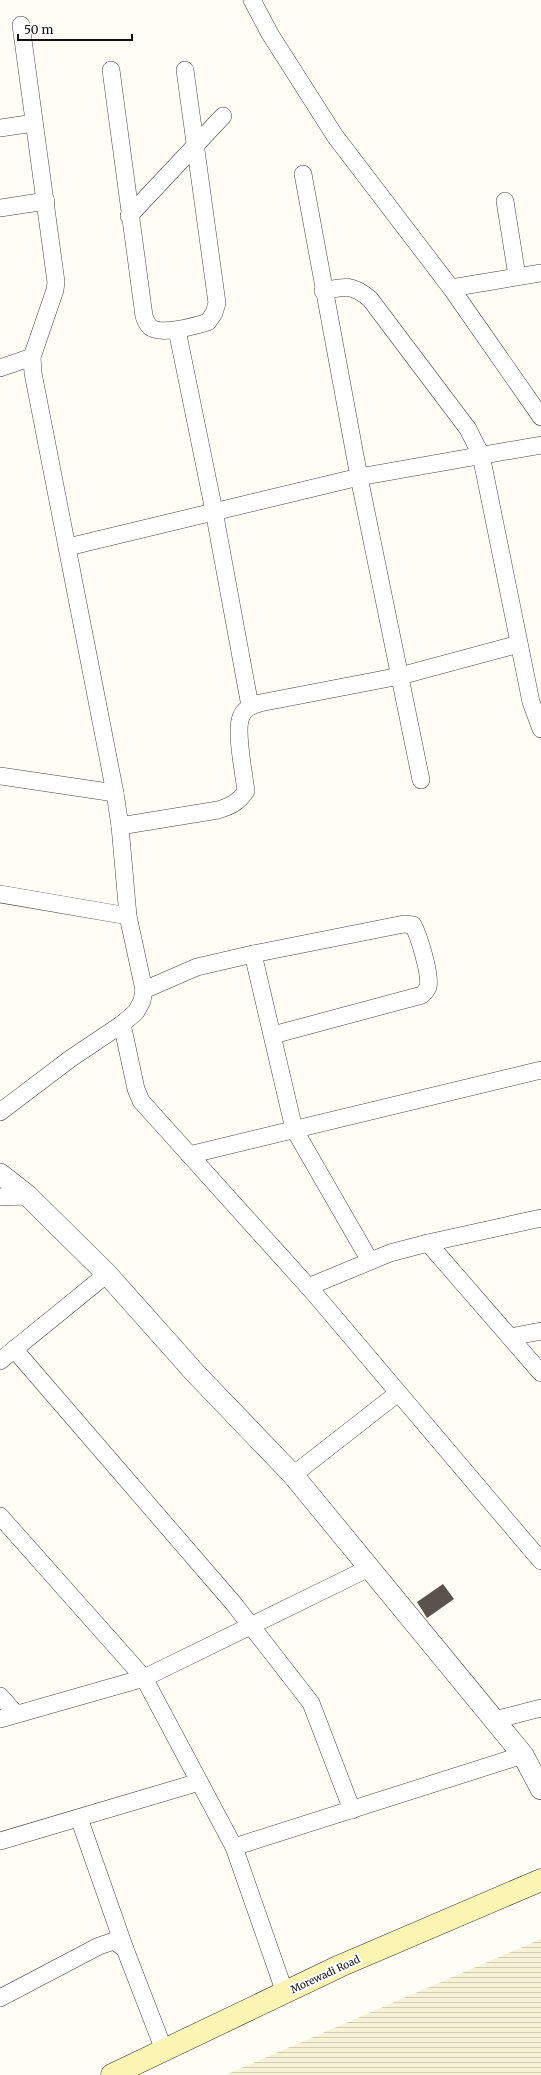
<svg xmlns="http://www.w3.org/2000/svg" width="541" height="2075" font-family="Merriweather,serif">
  <style>
    .farmland { fill: url(#farmland-rules) }
    .building { fill: #59524d }
    .lines { fill: none; stroke-linecap: round; stroke-linejoin: round }
    .minor-casing { stroke: #444; stroke-width: 18 }
    .tertiary-casing { stroke: #444; stroke-width: 22 }
    .secondary-casing { stroke: #333; stroke-width: 23 }
    .minor { stroke: #fff; stroke-width: 17 }
    .tertiary { stroke: #fff; stroke-width: 21 }
    .secondary { stroke: #fcf4b3; stroke-width: 22 }
    .labels { text-anchor: middle; stroke-width: 4; stroke-linejoin: round; paint-order: stroke }
    .street-label { font-size: 10px; fill: #111; stroke: #fff }
  </style>
  <defs>
    <pattern id="farmland-rules" width="6" height="5" patternUnits="userSpaceOnUse"><rect width="6" height="5" fill="#f5f2d5"/><path d="M0 2.5h6" fill="none" stroke="#d1ceb6"/></pattern>
  </defs>
  <rect width="100%" height="100%" fill="#fffdf5"/>
  <!-- farmland -->
  <path class="farmland" d="M541,1939V2075H225Z"/>
  <!-- building -->
  <path class="building" d="M443,1584L454,1599L427,1618L417,1602Z"/>
  <g class="lines">
    <defs>
      <g id="minor">
        <path d="M252,0L270,34L335,136L451,288L541,417"/>
        <path d="M111,70L144,316C145,319 147,324 150,327C161,336 195,326 208,322L214,313L217,303L185,70"/>
        <path d="M0,128L34,123"/>
        <path d="M303,174L359,477L421,780"/>
        <path d="M505,201L517,276"/>
        <path d="M0,208L46,201"/>
        <path d="M129,216L223,116"/>
        <path d="M451,288L541,273"/>
        <path d="M323,291C345,286 352,284 370,299L468,429L481,455L531,702L541,729"/>
        <path d="M177,330L214,511L250,706"/>
        <path d="M0,368L32,357"/>
        <path d="M68,547L359,477L541,445"/>
        <path d="M0,776L115,793"/>
        <path d="M120,826L218,810C231,806 239,802 246,791C244,774 235,731 241,717C244,709 252,705 260,703L400,676L519,644"/>
        <path d="M0,894L128,916"/>
        <path d="M144,990L197,967L253,954"/>
        <path d="M122,1024L136,1089L141,1101L313,1292L541,1561"/>
        <path d="M273,1035L422,995C424,993 427,990 428,987C431,975 419,936 413,925L404,924L253,954L294,1129L370,1261"/>
        <path d="M0,1112L70,1059L122,1024L136,1012L142,1001L144,990L128,916L120,826L115,793L33,373L32,357L55,290L56,282L21,25"/>
        <path d="M189,1155L541,1070"/>
        <path d="M0,1197L28,1196"/>
        <path d="M428,1243L541,1373"/>
        <path d="M308,1287L390,1253L428,1243L541,1218"/>
        <path d="M510,1337L541,1331"/>
        <path d="M14,1349L234,1604L311,1703L352,1810"/>
        <path d="M0,1361L107,1274"/>
        <path d="M293,1475L398,1393"/>
        <path d="M0,1516L144,1678L234,1847L285,1993"/>
        <path d="M0,1696L16,1714"/>
        <path d="M0,1719L144,1678L369,1568"/>
        <path d="M494,1720L541,1708"/>
        <path d="M79,1818L125,1949"/>
        <path d="M0,1841L199,1782"/>
        <path d="M234,1847L523,1755"/>
        <path d="M0,1998L99,1946L114,1941L125,1949L164,2050"/>
      </g>
      <path id="tertiary" d="M0,1174L28,1196L107,1274L196,1374L293,1475L523,1755L541,1789"/>
      <path id="secondary" d="M112,2075L340,1966L541,1880"/>
    </defs>
    <!-- minor casing -->
    <use href="#minor" class="minor-casing"/>
    <!-- tertiary casing -->
    <use href="#tertiary" class="tertiary-casing"/>
    <!-- secondary casing -->
    <use href="#secondary" class="secondary-casing"/>
    <!-- minor -->
    <use href="#minor" class="minor"/>
    <!-- tertiary -->
    <use href="#tertiary" class="tertiary"/>
    <!-- secondary -->
    <use href="#secondary" class="secondary"/>
  </g>
  <g class="labels">
    <!-- street labels -->
    <g class="street-label">
      <text transform="translate(325 1974) rotate(-25)" y="4">Morewadi Road</text>
    </g>
  </g>
  <!-- scale -->
  <path d="M18 34v6h114v-6" fill="none" stroke="#111111" stroke-width="2"/>
  <text x="24" y="34" font-size="12" fill="#111111" stroke="#ffffff" stroke-width="3" paint-order="stroke">50 m</text>
</svg>
